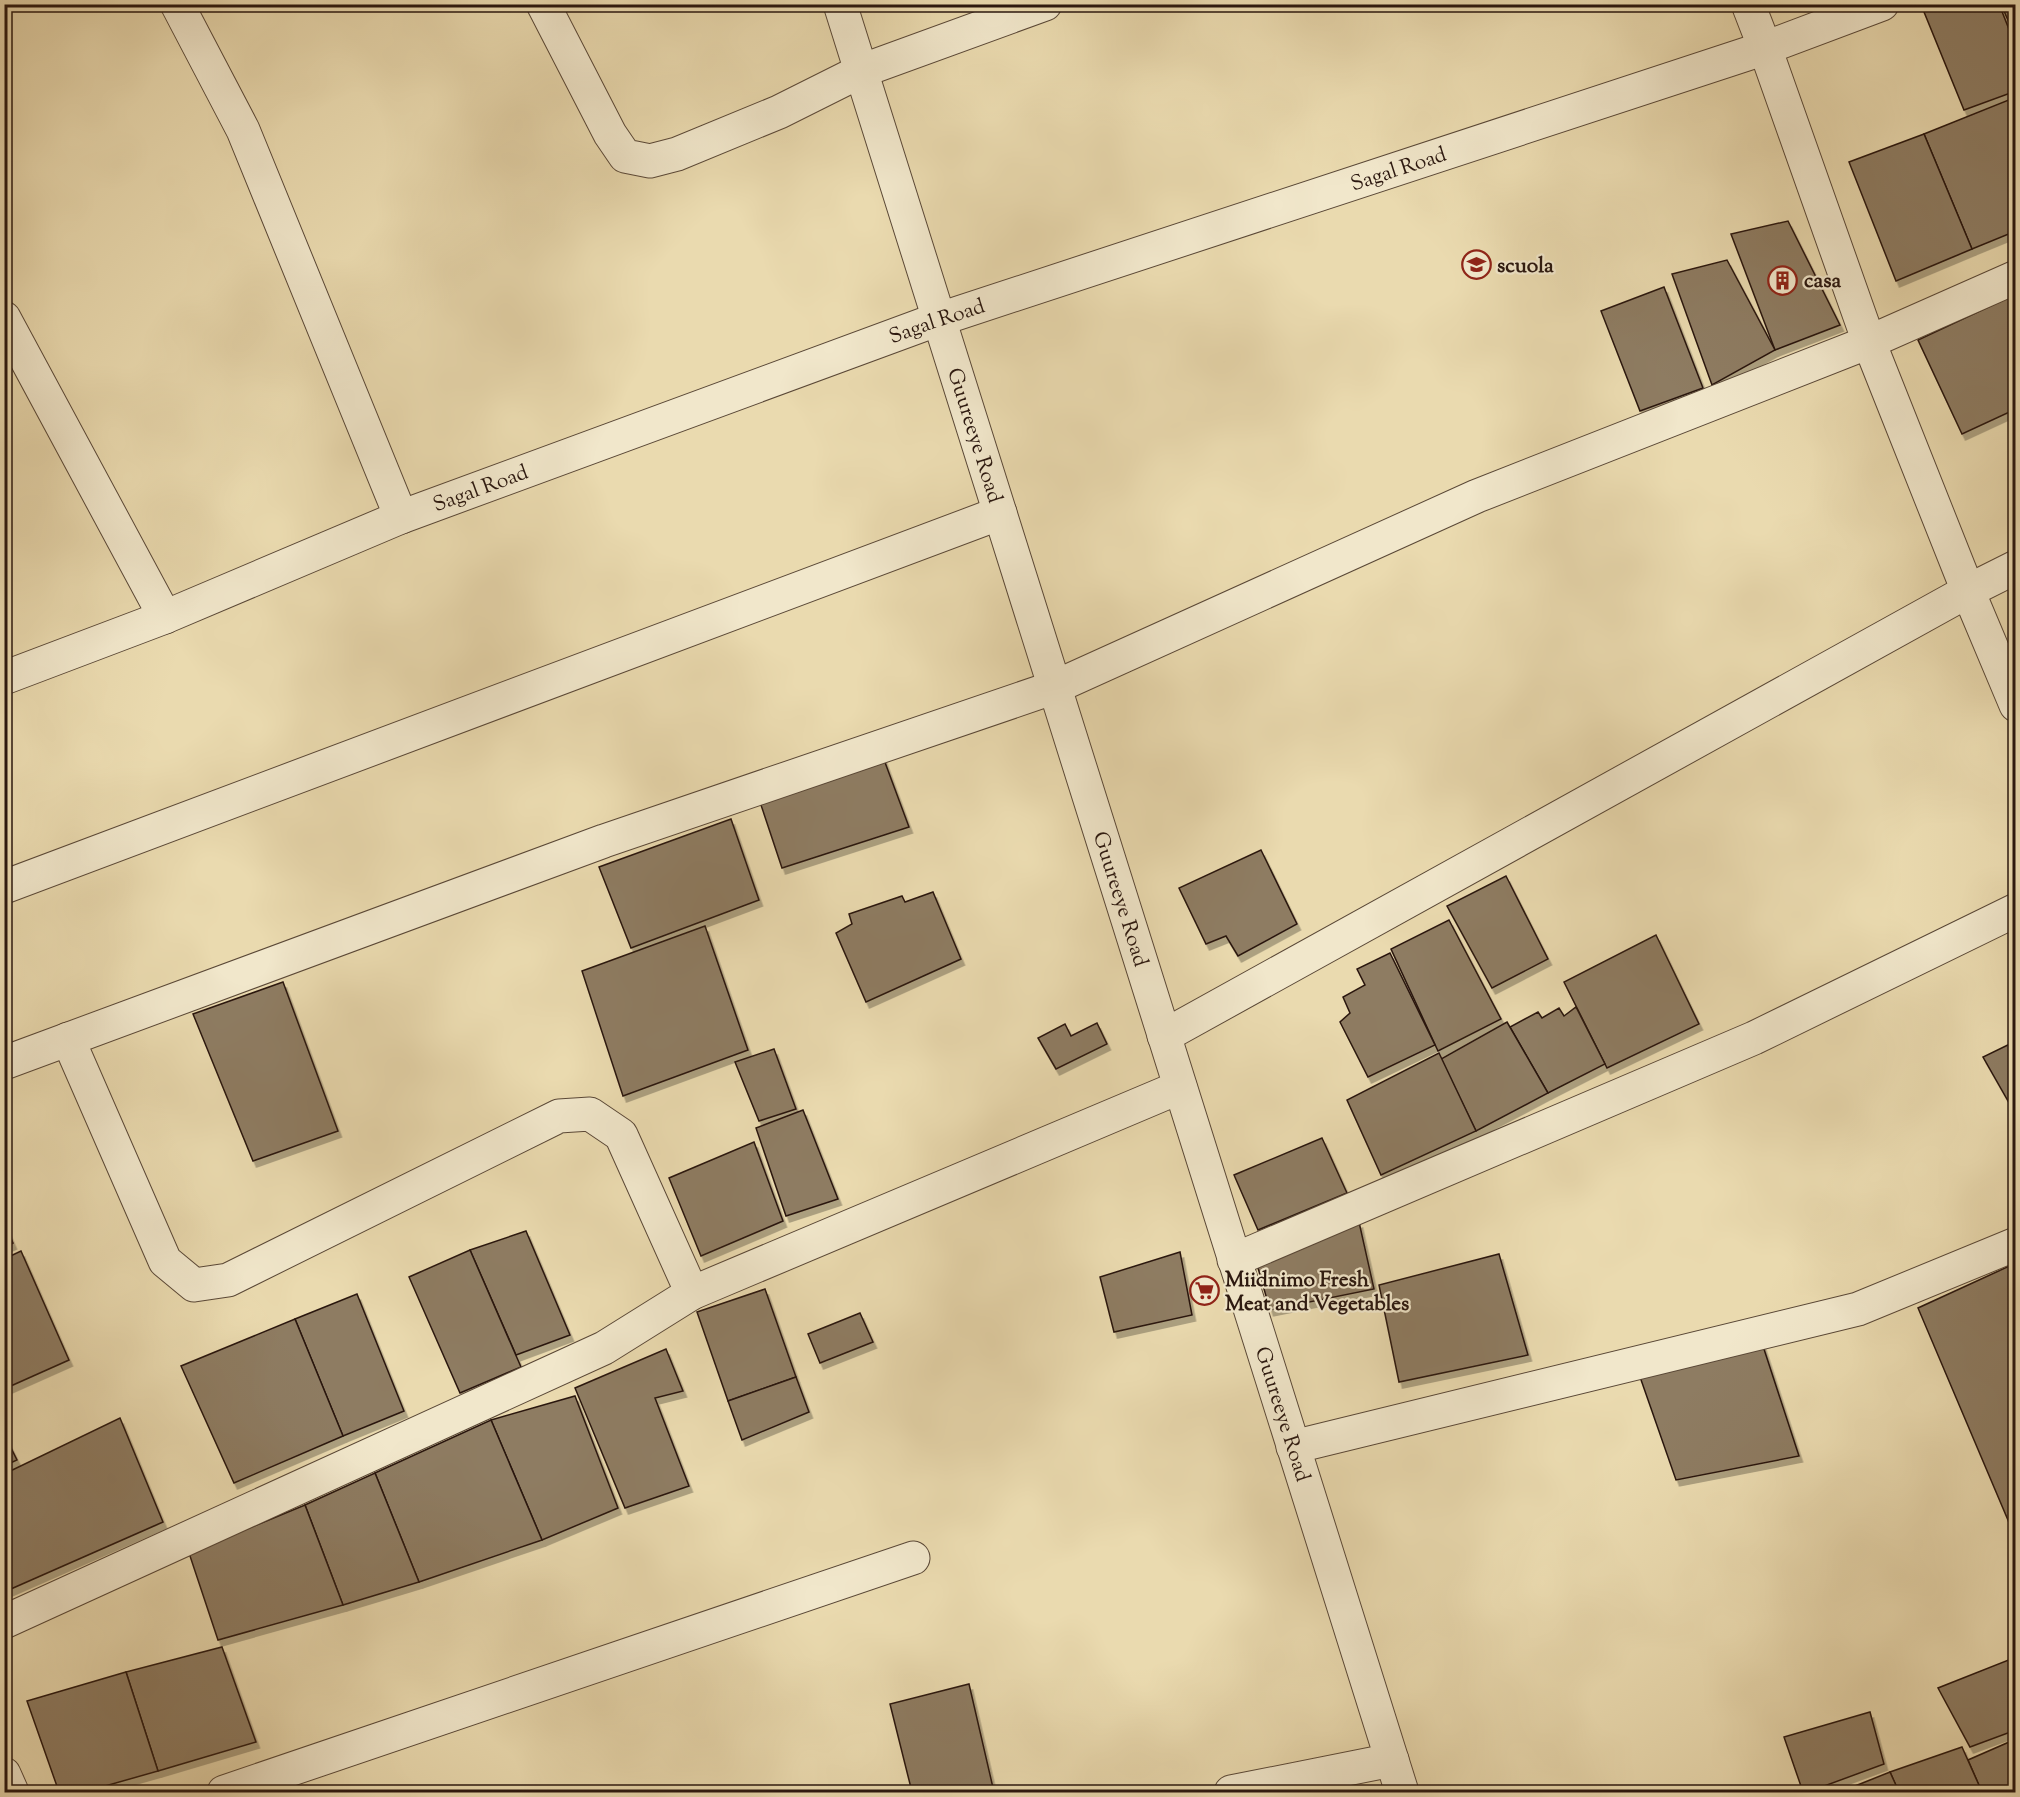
<svg xmlns="http://www.w3.org/2000/svg" width="2020" height="1797" font-family="'Sorts Mill Goudy',serif">
  <style>
    .building { fill: #8e7c62; stroke: #2a170f; stroke-width: 1.5; filter: url(#shadow) }
    .lines { fill: none; stroke-linecap: round; stroke-linejoin: round }
    .minor-casing { stroke: #5a4837; stroke-width: 35 }
    .tertiary-casing { stroke: #5a4837; stroke-width: 35 }
    .minor { stroke: #f1e7cb; stroke-width: 33 }
    .tertiary { stroke: #f1e7cb; stroke-width: 33 }
    .labels { text-anchor: middle; stroke-width: 4.5; stroke-linejoin: round; paint-order: stroke }
    .street-label { font-size: 21px; fill: #2a170f; stroke: #f1e7cb }
    .poi-label { font-size: 21px; font-weight: bold; fill: #2a170f; stroke: #f1e7cb; text-anchor: start }
  </style>
  <defs>
    <filter id="shadow"><feDropShadow dx="3.5" dy="6" stdDeviation="0" flood-color="#0004"/></filter>
  </defs>
  <rect width="100%" height="100%" fill="#eadaaf"/>
  <filter id="stains"><feTurbulence type="fractalNoise" baseFrequency=".00333" numOctaves="4"/><feColorMatrix values="0 0 0 0 .2 0 0 0 0 .09 0 0 0 0 .02 0 0 0 .5 -.17"/></filter>
  <radialGradient id="worn" r=".72"><stop offset=".6" stop-color="#630" stop-opacity="0"/><stop offset="1" stop-color="#630" stop-opacity=".3"/></radialGradient>
  <!-- building -->
  <g class="building">
    <path d="M1928,4H1999L2016,47V91L1964,110L1922,7Z"/>
    <path d="M2001,4H2016V39Z"/>
    <path d="M2016,97V231L1972,249L1924,134Z"/>
    <path d="M1924,134L1972,249L1896,281L1849,162Z"/>
    <path d="M1788,221L1840,325L1775,350L1731,234Z"/>
    <path d="M1727,260L1775,350L1712,385L1672,274Z"/>
    <path d="M1664,287L1703,388L1640,411L1601,311Z"/>
    <path d="M2016,294V409L1962,434L1918,340Z"/>
    <path d="M883,757L909,827L782,868L758,796Z"/>
    <path d="M731,819L759,900L631,948L599,867Z"/>
    <path d="M1261,850L1297,924L1238,956L1226,936L1206,944L1179,888Z"/>
    <path d="M1506,876L1548,959L1492,988L1447,906Z"/>
    <path d="M933,892L961,959L866,1002L836,933L852,924L849,914L902,896L905,902Z"/>
    <path d="M1449,920L1501,1019L1438,1051L1391,949Z"/>
    <path d="M705,926L748,1050L623,1096L582,971Z"/>
    <path d="M1656,935L1699,1024L1607,1068L1564,982Z"/>
    <path d="M1390,953L1435,1045L1368,1077L1340,1022L1350,1013L1343,997L1365,985L1357,969Z"/>
    <path d="M283,982L338,1131L253,1161L193,1014Z"/>
    <path d="M1576,1007L1605,1064L1548,1093L1510,1027L1538,1012L1542,1018L1559,1008L1564,1016Z"/>
    <path d="M1507,1022L1548,1093L1476,1131L1441,1059Z"/>
    <path d="M1097,1023L1107,1044L1056,1069L1038,1038L1065,1024L1071,1036Z"/>
    <path d="M2016,1041V1115L1983,1057Z"/>
    <path d="M774,1049L796,1109L759,1121L735,1062Z"/>
    <path d="M1439,1053L1476,1131L1381,1175L1347,1100Z"/>
    <path d="M803,1110L838,1199L786,1216L756,1128Z"/>
    <path d="M1322,1138L1347,1193L1258,1230L1234,1175Z"/>
    <path d="M754,1142L783,1221L701,1256L669,1178Z"/>
    <path d="M4,1222L13,1243L4,1247Z"/>
    <path d="M1359,1222L1374,1289L1270,1310L1256,1261Z"/>
    <path d="M526,1231L570,1335L516,1355L470,1250Z"/>
    <path d="M470,1250L521,1367L460,1393L409,1277Z"/>
    <path d="M21,1251L69,1360L4,1389V1259Z"/>
    <path d="M1180,1252L1192,1315L1114,1332L1100,1277Z"/>
    <path d="M1499,1254L1528,1355L1399,1382L1379,1285Z"/>
    <path d="M2016,1263V1539L1918,1308Z"/>
    <path d="M765,1289L796,1377L728,1401L697,1312Z"/>
    <path d="M357,1294L404,1411L343,1436L295,1319Z"/>
    <path d="M860,1313L873,1342L820,1363L808,1334Z"/>
    <path d="M295,1319L343,1436L234,1483L181,1366Z"/>
    <path d="M1762,1343L1799,1456L1676,1480L1639,1374Z"/>
    <path d="M666,1349L683,1391L655,1398L689,1486L625,1508L575,1388Z"/>
    <path d="M796,1377L809,1412L742,1440L728,1401Z"/>
    <path d="M575,1396L618,1508L542,1540L491,1420Z"/>
    <path d="M120,1418L163,1522L4,1592V1474Z"/>
    <path d="M491,1420L542,1540L419,1582L375,1473Z"/>
    <path d="M4,1434L17,1460L4,1466Z"/>
    <path d="M375,1473L419,1582L343,1605L305,1505Z"/>
    <path d="M305,1505L343,1605L218,1640L189,1553Z"/>
    <path d="M222,1647L256,1742L158,1771L126,1672Z"/>
    <path d="M2016,1657V1730L1970,1747L1938,1688Z"/>
    <path d="M126,1672L158,1771L84,1792H59L27,1701Z"/>
    <path d="M969,1684L994,1792H912L890,1704Z"/>
    <path d="M1870,1712L1884,1764L1808,1792H1803L1784,1737Z"/>
    <path d="M2016,1739V1792H1982L1968,1760Z"/>
    <path d="M1962,1747L1982,1792H1899L1890,1772Z"/>
    <path d="M1890,1772L1899,1792H1840Z"/>
  </g>
  <g class="lines">
    <defs>
      <g id="minor">
        <path d="M177,4L243,130L401,517"/>
        <path d="M543,4L610,134L625,156L650,161L677,154L779,112L861,71L1045,4"/>
        <path d="M1748,4L1765,48L1869,342L1968,591L2016,705"/>
        <path d="M4,318L165,617"/>
        <path id="s1" d="M4,678L165,617L401,517L925,324L1765,48L1882,4"/>
        <path d="M4,887L1000,513"/>
        <path d="M1164,1036L1968,591L2016,567"/>
        <path d="M68,1039L165,1261L194,1285L228,1280L559,1116L590,1114L621,1135L692,1293"/>
        <path d="M4,1063L604,841L1055,687L1477,496L1869,342L2016,277"/>
        <path d="M1234,1260L1754,1038L2016,910"/>
        <path d="M1293,1447L1858,1309L2016,1244"/>
        <path d="M4,1622L604,1348L692,1293L1180,1087"/>
        <path d="M4,1774L12,1792"/>
        <path d="M224,1792L913,1558"/>
        <path d="M1231,1792L1392,1760"/>
      </g>
      <g id="tertiary">
        <path id="s2" d="M840,4L1402,1792"/>
      </g>
    </defs>
    <!-- minor casing -->
    <use href="#minor" class="minor-casing"/>
    <!-- tertiary casing -->
    <use href="#tertiary" class="tertiary-casing"/>
    <!-- minor -->
    <use href="#minor" class="minor"/>
    <!-- tertiary -->
    <use href="#tertiary" class="tertiary"/>
  </g>
  <!-- icons -->
  <defs>
    <symbol id="school-ring" viewBox="-11 -11 22 22"><circle r="9.5" fill="#f1e7cb" stroke="#8f2418" stroke-width="1.5"/><path d="M0-5L7-2L0 1L-7-2ZM-4 1L0 2.5L4 1V4Q0 6-4 4Z" fill="#8f2418"/></symbol>
    <symbol id="building-ring" viewBox="-11 -11 22 22"><circle r="9.5" fill="#f1e7cb" stroke="#8f2418" stroke-width="1.5"/><path d="M-4-6H4V6H1V3H-1V6H-4ZM-2.5-4.3h1.7v1.8h-1.7ZM.8-4.3h1.7v1.8H.8ZM-2.5-1h1.7V.8h-1.7ZM.8-1h1.7V.8H.8Z" fill="#8f2418"/></symbol>
    <symbol id="supermarket-ring" viewBox="-11 -11 22 22"><circle r="9.5" fill="#f1e7cb" stroke="#8f2418" stroke-width="1.5"/><path d="M-6-5.5h2.5l.6 2H6L4.5 2H-2.5L-4.4-4H-6ZM-1.5 3.2a1.3 1.3 0 1 0 .1 0ZM3 3.2a1.3 1.3 0 1 0 .1 0Z" fill="#8f2418"/></symbol>
  </defs>
  <g fill-rule="evenodd">
    <use href="#school-ring" x="1460" y="248" width="33" height="33"/>
    <use href="#building-ring" x="1766" y="264" width="33" height="33"/>
    <use href="#supermarket-ring" x="1188" y="1274" width="33" height="33"/>
  </g>
  <g class="labels">
    <!-- street labels -->
    <g class="street-label">
      <text dy="7" stroke="none"><textPath href="#s1" startOffset="1485">Sagal Road</textPath></text>
      <text dy="7" stroke="none"><textPath href="#s1" startOffset="999">Sagal Road</textPath></text>
      <text dy="7" stroke="none"><textPath href="#s2" startOffset="452">Guureeye Road</textPath></text>
      <text dy="7" stroke="none"><textPath href="#s1" startOffset="513">Sagal Road</textPath></text>
      <text dy="7" stroke="none"><textPath href="#s2" startOffset="938">Guureeye Road</textPath></text>
      <text dy="7" stroke="none"><textPath href="#s2" startOffset="1478">Guureeye Road</textPath></text>
    </g>
    <!-- poi labels -->
    <g class="poi-label">
      <text x="1497" y="272">scuola</text>
      <text x="1804" y="287">casa</text>
      <text x="1225" y="1286">Miidnimo Fresh<tspan x="1225" dy="24">Meat and Vegetables</tspan></text>
    </g>
  </g>
  <!-- margin -->
  <rect width="2020" height="1797" fill="none" stroke="#eadaaf" stroke-width="24"/>
  <rect x="6" y="6" width="2008" height="1785" fill="none" stroke="#2a170f" stroke-width="3"/>
  <rect x="12" y="12" width="1996" height="1773" fill="none" stroke="#2a170f" stroke-width="1.5"/>
  <rect width="100%" height="100%" filter="url(#stains)"/>
  <rect width="100%" height="100%" fill="url(#worn)"/>
</svg>
